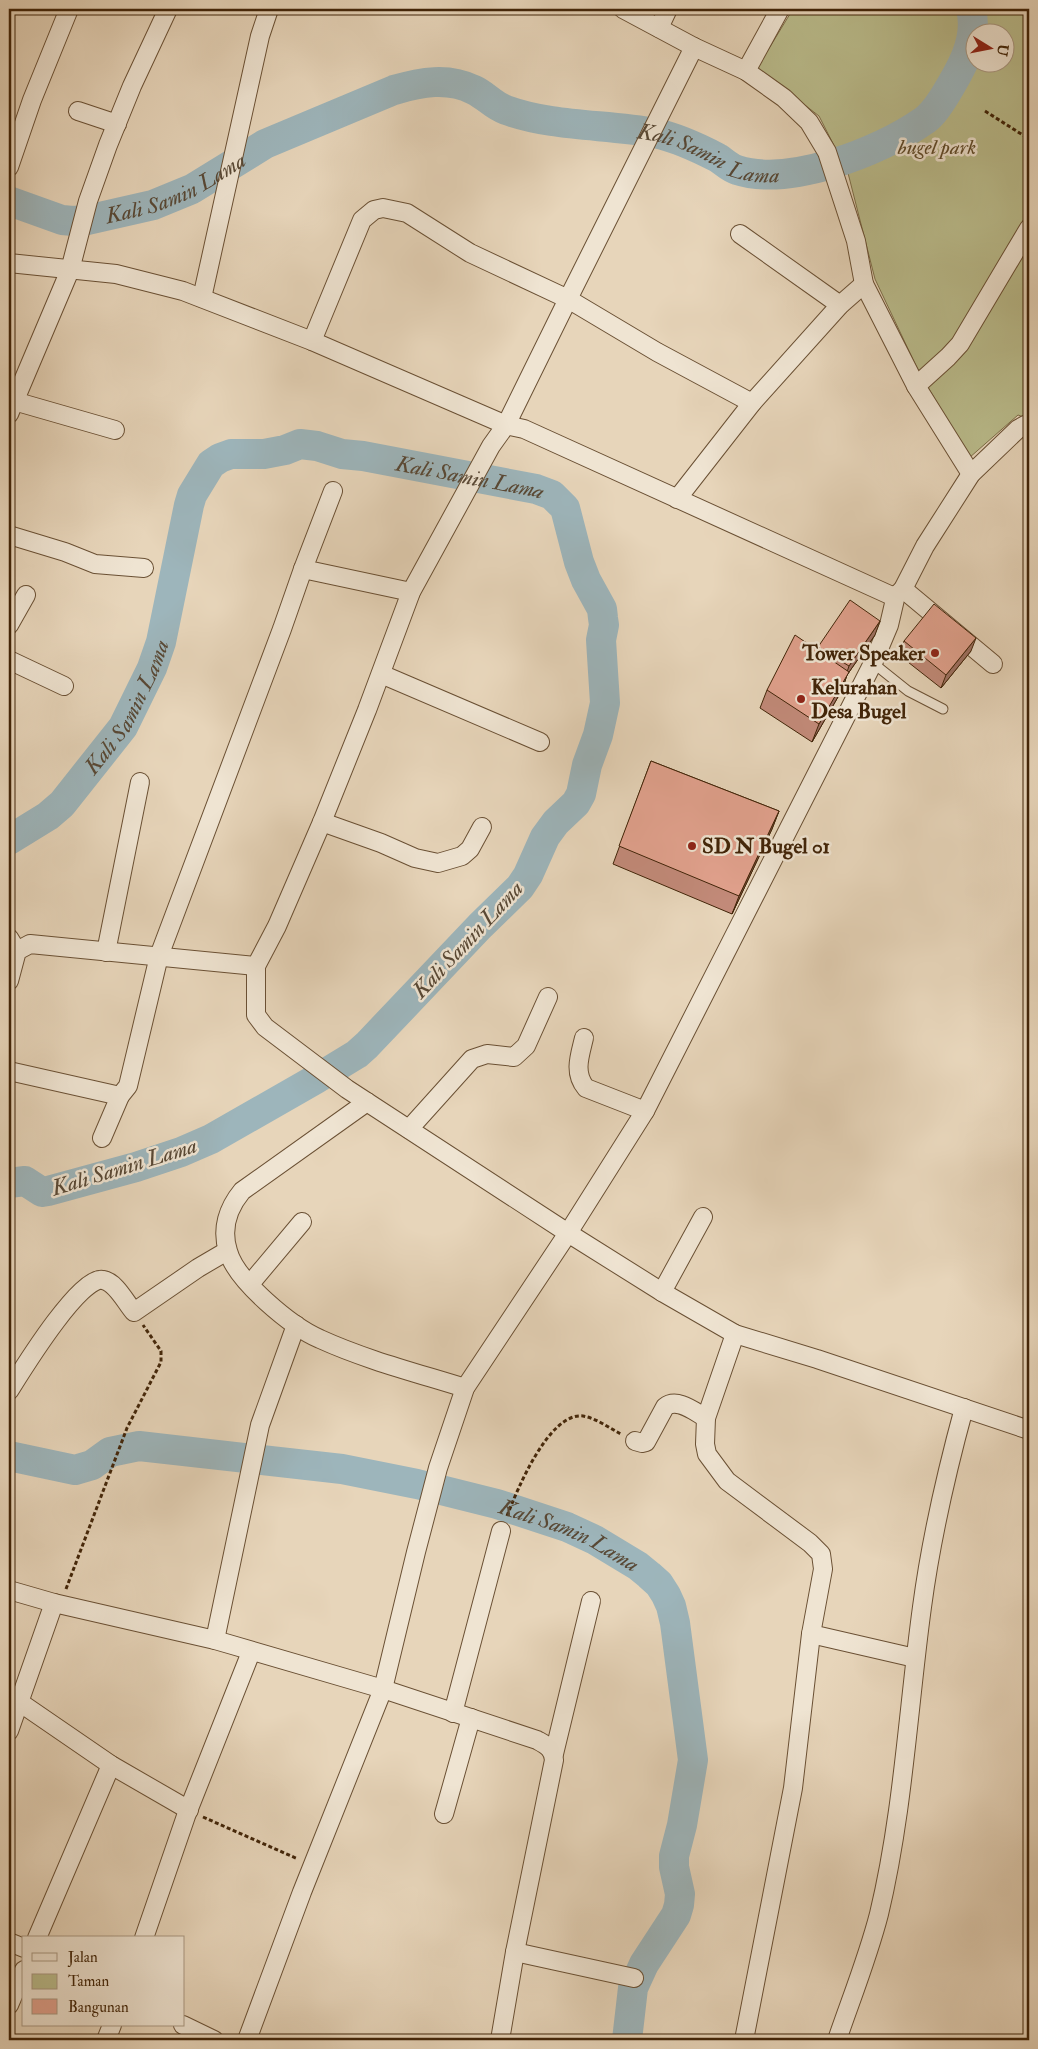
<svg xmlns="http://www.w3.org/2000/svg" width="1038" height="2049" font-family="'IM FELL Double Pica',serif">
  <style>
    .green { fill: #babc8c; stroke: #7e704a; fill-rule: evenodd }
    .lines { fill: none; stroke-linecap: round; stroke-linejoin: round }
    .river { stroke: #9db5bb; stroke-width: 30 }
    .lane-casing { stroke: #6a5034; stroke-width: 11 }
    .street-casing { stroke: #6a5034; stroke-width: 20 }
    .path { stroke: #412408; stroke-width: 3; stroke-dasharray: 4 2.5; stroke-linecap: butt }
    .lane { stroke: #efe4d2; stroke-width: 9 }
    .street { stroke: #efe4d2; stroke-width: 18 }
    .wall { fill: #c28a79; stroke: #412408 }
    .shaded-wall { fill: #9e7163; stroke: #412408 }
    .building { fill: #e1a18d; stroke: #412408 }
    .poi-dot { fill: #8f2418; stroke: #efe4d2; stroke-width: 2 }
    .labels { text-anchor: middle; stroke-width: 5; stroke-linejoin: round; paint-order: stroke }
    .park-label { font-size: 21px; font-style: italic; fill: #5f4a29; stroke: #efe4d2 }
    .poi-label { font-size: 21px; font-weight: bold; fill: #412408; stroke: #efe4d2; text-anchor: start }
    .water-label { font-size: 22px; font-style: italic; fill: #584835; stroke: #efe4d2 }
  </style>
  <rect width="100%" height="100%" fill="#e7d5ba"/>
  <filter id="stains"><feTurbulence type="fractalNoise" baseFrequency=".004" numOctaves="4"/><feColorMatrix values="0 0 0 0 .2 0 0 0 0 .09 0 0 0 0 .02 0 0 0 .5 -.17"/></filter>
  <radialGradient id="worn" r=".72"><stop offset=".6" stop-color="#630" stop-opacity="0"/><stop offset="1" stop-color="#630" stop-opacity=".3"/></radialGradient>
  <!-- green -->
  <path class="green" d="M793,9H1029V419L1018,415L969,458L918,370L875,279L848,173L819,116L757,68ZM976,32H1006V62H976Z"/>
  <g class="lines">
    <!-- river -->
    <g class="river">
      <path id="s1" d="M9,201L62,220L73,221L87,220L153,205L192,189L265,144L394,90C421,82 448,77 474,90C485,95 494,106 506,110C553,127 606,124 655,133C678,138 697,147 718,158C724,162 730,168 737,170C789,187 879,152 922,122C932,116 938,106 944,97C960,71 979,40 971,9"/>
      <path id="s2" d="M9,840L48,816L62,804L123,727L152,668L161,642L189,505L192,495L211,464L220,458L231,454H264L285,450L300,444L317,446L342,454L363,456L536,489L552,495L565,508L579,562L586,580L602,609L603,618L604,625L601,640L605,703L598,735L587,765L581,794L576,803L556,822L545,837L528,875L520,887L480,926L367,1045L357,1054L316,1079L211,1139L181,1152L136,1167L48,1191L42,1192L25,1181L9,1183"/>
      <path id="s3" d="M9,1456L75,1470L92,1465L110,1452L139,1446L342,1469L417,1484L497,1504L567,1527L595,1540L638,1566L649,1575L659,1584L666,1595L671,1606L675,1623L693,1760L682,1825L674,1856V1867L680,1894L679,1905L676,1915L644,1964L633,1988L627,2040"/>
    </g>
    <defs>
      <path id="lane" d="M873,663L908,691L943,709"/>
      <g id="street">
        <path d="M623,9L694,47L746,71L784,98L809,122L827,152L856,241L864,284L916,386L971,474"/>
        <path d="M659,28L668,9"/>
        <path d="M746,71L780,9"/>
        <path d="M78,111L117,124"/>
        <path d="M9,167L32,100L69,9"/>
        <path d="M740,234L840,305"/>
        <path d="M9,263L116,274L183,291L312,341L506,425L568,299L657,352L752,403"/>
        <path d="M202,298L260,36L269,9"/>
        <path d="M312,341L362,220L374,210L383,208L407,213L470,253L568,299L694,47"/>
        <path d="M916,386L948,357L960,344L1029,228"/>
        <path d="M14,401L115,430"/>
        <path d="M9,414L70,270L88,201L108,145L132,86L168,9"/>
        <path d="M677,499L752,403L840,305L864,284"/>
        <path d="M9,535L65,552L95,564L144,568"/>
        <path d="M303,569L333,491"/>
        <path d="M903,589L993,664"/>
        <path d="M9,625L26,595"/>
        <path d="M9,660L64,686"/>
        <path d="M381,674L540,742"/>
        <path d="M322,822L381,843L415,858L438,863L462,856L470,849L482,827"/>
        <path d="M9,938L17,951"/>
        <path d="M106,952L140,782"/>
        <path d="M256,966V1015L265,1027L347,1089L568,1233L662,1292L735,1334L817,1359L1029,1430"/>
        <path d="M9,981L17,951L30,944L256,966L277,926L322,822L367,710L411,592L491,446L506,425L524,429L892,596L898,594L903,589L925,546L971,474L1018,429L1025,425L1029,426"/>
        <path d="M584,1038C580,1055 573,1073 586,1088L645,1111"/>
        <path d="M9,1071L120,1096"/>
        <path d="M367,1102L242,1191C228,1208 221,1229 228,1251C236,1281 292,1327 320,1339C366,1360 417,1373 465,1388"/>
        <path d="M409,1129L472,1059L487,1054L514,1057L526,1046L548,997"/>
        <path d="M102,1138L120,1096L128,1086L159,956L282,629L303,569L411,592"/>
        <path d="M250,1284L302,1222"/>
        <path d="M662,1292L703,1217"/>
        <path d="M735,1334L706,1418L705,1444L707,1454L727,1481L810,1543L821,1554L823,1569L811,1634L915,1658"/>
        <path d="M9,1391C21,1372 80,1275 103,1280C116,1282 126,1303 134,1312L198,1268L227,1251"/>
        <path d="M635,1441L642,1443L646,1442L665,1407C677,1397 695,1412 706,1418"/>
        <path d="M9,1590L54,1603L215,1640L383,1689L537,1740C546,1745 553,1748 554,1760L515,1952L500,2040"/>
        <path d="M215,1640L260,1425L296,1325"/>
        <path d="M9,1695L111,1765L189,1810"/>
        <path d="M453,1713L501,1531"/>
        <path d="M9,1731L54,1603"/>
        <path d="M554,1754L591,1601"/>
        <path d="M444,1814L471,1718"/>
        <path d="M37,1938L111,1765"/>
        <path d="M144,1938L186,1816L251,1652"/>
        <path d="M9,1942L24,1948"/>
        <path d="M515,1952L634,1978"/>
        <path d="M9,2005L24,1970"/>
        <path d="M183,2025L214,2040"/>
        <path d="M106,2040L112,2025"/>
        <path d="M247,2040L302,1892L383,1689L416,1552L438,1468L465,1388L568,1233L645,1111L873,663L889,625L896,595"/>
        <path d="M744,2040L793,1788L811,1634"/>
        <path d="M837,2040C851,1999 868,1957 879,1914C903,1814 908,1710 922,1607C931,1539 946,1474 964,1408"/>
      </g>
    </defs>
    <!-- lane casing -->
    <use href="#lane" class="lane-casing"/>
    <!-- street casing -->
    <use href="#street" class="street-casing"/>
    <!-- path -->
    <g class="path">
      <path d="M985,111L1029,139"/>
      <path d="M507,1516C517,1490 549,1412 583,1416C596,1418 609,1428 621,1434"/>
      <path d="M66,1589L127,1428L161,1362V1351L143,1325"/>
      <path d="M203,1817L298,1859"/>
    </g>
    <!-- lane -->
    <use href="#lane" class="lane"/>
    <!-- street -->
    <use href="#street" class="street"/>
  </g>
  <!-- wall -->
  <g class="wall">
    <path d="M875,635L847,675L842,690L812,742L760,708L767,690L816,650L818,647Z"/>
    <path d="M904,641L971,651L941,688L899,655Z"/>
    <path d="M651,761L779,811L772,829L732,914L613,864Z"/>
  </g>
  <!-- shaded-wall -->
  <g class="shaded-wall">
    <path d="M880,621L875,635L847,675L842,690L812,742L819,724L845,678L849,666Z"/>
    <path d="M976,638L971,651L941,688L946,675Z"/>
    <path d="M779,811L772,829L732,914L739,896Z"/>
  </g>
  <!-- building -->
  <g class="building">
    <path d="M850,600L880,621L849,666L818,647Z"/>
    <path d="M934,604L976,638L946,675L904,641Z"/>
    <path d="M795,635L849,672L819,724L767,690Z"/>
    <path d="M651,761L779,811L739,896L619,846Z"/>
  </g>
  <!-- markers -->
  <g class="poi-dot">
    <circle cx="935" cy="653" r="5"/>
    <circle cx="801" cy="699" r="5"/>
    <circle cx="692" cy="846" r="5"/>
  </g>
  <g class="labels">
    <!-- park labels -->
    <g class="park-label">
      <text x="937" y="154">bugel park</text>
    </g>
    <!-- poi labels -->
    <g class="poi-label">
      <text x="925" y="660" text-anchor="end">Tower Speaker</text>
      <text x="811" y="694">Kelurahan<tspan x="811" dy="24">Desa Bugel</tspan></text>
      <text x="702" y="853">SD N Bugel 01</text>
    </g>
    <!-- water labels -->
    <g class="water-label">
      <text dy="8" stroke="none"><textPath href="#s1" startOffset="746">Kali Samin Lama</textPath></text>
      <text dy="8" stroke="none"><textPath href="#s1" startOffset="176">Kali Samin Lama</textPath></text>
      <text dy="8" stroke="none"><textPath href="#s2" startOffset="709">Kali Samin Lama</textPath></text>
      <text dy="8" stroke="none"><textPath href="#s2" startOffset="182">Kali Samin Lama</textPath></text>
      <text transform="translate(467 939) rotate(-47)" y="8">Kali Samin Lama</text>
      <text transform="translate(124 1166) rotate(-17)" y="8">Kali Samin Lama</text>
      <text dy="8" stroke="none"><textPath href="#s3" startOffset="579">Kali Samin Lama</textPath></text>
    </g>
  </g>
  <!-- margin -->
  <rect width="1038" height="2049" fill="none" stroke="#e7d5ba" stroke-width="30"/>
  <rect x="10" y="10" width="1018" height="2029" fill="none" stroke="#412408" stroke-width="2.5"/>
  <rect x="15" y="15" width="1008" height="2019" fill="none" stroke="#412408"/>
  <!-- legend -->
  <rect x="22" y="1936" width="162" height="90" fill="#efe4d2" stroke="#a99781"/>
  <rect x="32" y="1953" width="25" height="8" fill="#efe4d2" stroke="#a99781"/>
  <text x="68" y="1962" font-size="15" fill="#412408">Jalan</text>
  <rect x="32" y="1974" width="25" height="15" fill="#babc8c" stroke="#a99781"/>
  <text x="68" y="1986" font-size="15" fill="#412408">Taman</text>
  <rect x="32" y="1999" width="25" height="15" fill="#e1a18d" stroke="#a99781"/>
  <text x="68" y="2012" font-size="15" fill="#412408">Bangunan</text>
  <!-- north arrow -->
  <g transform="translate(990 48) rotate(100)"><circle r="24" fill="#efe4d2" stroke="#a99781"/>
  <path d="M0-4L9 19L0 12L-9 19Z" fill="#8f2418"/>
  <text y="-8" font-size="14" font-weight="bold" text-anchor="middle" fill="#412408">U</text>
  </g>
  <rect width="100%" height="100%" filter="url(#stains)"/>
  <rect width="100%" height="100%" fill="url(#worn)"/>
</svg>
